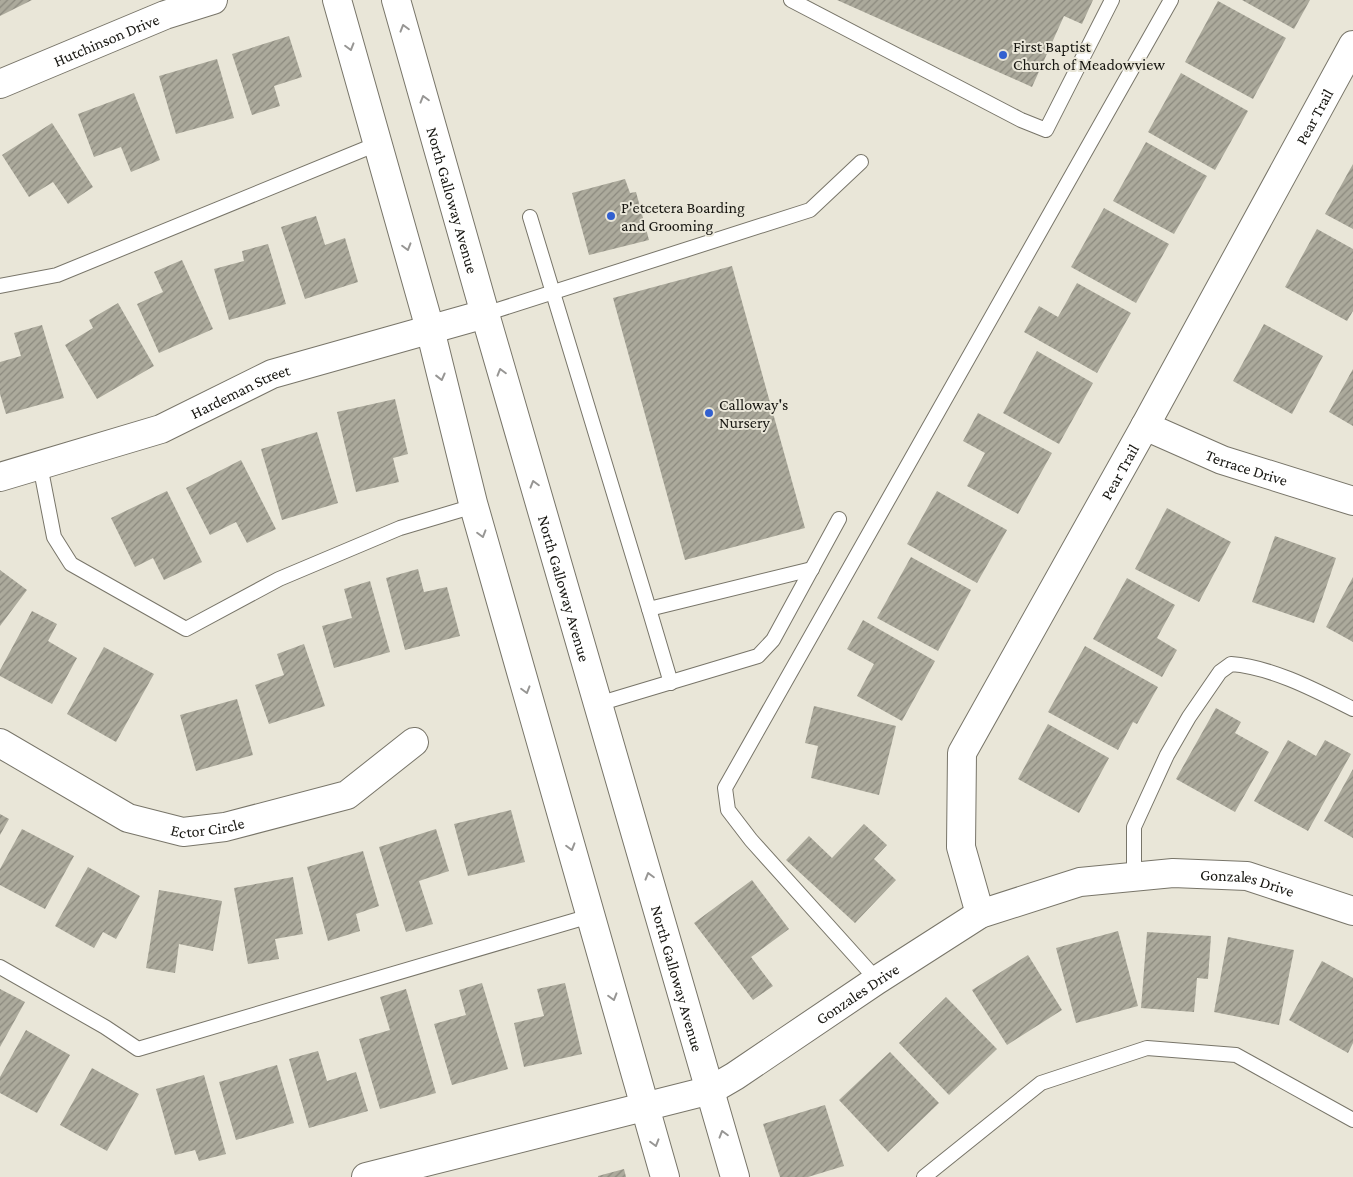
<svg xmlns="http://www.w3.org/2000/svg" width="1353" height="1177" font-family="'Crimson Pro',serif">
  <style>
    .building { fill: url(#building-hatch) }
    .lines { fill: none; stroke-linecap: round; stroke-linejoin: round }
    .lane-casing { stroke: #787569; stroke-width: 16 }
    .street-casing { stroke: #787569; stroke-width: 30 }
    .secondary-casing { stroke: #787569; stroke-width: 30 }
    .lane { stroke: #fff; stroke-width: 14 }
    .street { stroke: #fff; stroke-width: 28 }
    .secondary { stroke: #fff; stroke-width: 28 }
    .oneway { stroke: #979694 }
    .poi-dot { fill: #3260d0; stroke: #e9e6d8; stroke-width: 2 }
    .labels { text-anchor: middle; stroke-width: 4; stroke-linejoin: round; paint-order: stroke }
    .street-label { font-size: 16px; fill: #171611; stroke: #e9e6d8 }
    .poi-label { font-size: 16px; fill: #171611; stroke: #e9e6d8; text-anchor: start }
  </style>
  <defs>
    <pattern id="building-hatch" width="6" height="6" patternUnits="userSpaceOnUse" patternTransform="scale(1.25)"><rect width="6" height="6" fill="#acaa9c"/><path d="M-1 1l2-2M0 6l6-6M5 7l2-2" fill="none" stroke="#8b897e"/></pattern>
  </defs>
  <rect width="100%" height="100%" fill="#e9e6d8"/>
  <!-- building -->
  <g class="building">
    <path d="M0,0H32L0,16Z"/>
    <path d="M837,0H1093L1082,24L1064,16L1032,87Z"/>
    <path d="M1242,0H1310L1294,29Z"/>
    <path d="M1218,1L1286,38L1253,99L1185,62Z"/>
    <path d="M289,36L302,77L274,86L280,106L252,115L232,54Z"/>
    <path d="M217,59L234,118L176,134L159,76Z"/>
    <path d="M1181,73L1248,111L1215,170L1148,132Z"/>
    <path d="M134,93L160,160L131,172L121,147L94,157L78,114Z"/>
    <path d="M52,123L93,187L68,204L53,182L29,197L2,155Z"/>
    <path d="M1146,142L1207,176L1174,234L1113,201Z"/>
    <path d="M1353,164V229L1325,214Z"/>
    <path d="M625,179L630,193L636,192L649,240L589,255L572,193Z"/>
    <path d="M1104,208L1169,244L1136,303L1071,267Z"/>
    <path d="M316,216L325,245L345,238L358,282L305,299L281,227Z"/>
    <path d="M1317,229L1353,249V311L1347,321L1285,287Z"/>
    <path d="M268,244L286,304L229,320L214,269L244,261L242,251Z"/>
    <path d="M182,260L213,329L159,353L137,304L163,292L154,272Z"/>
    <path d="M732,266L805,528L685,560L613,298Z"/>
    <path d="M1077,283L1131,313L1097,373L1024,332L1039,306L1058,317Z"/>
    <path d="M118,303L154,366L97,399L65,345L93,328L89,320Z"/>
    <path d="M1264,324L1323,356L1292,414L1233,381Z"/>
    <path d="M42,325L64,398L6,414L0,394V362L21,356L14,333Z"/>
    <path d="M1037,351L1093,383L1059,444L1003,413Z"/>
    <path d="M1353,369V426L1329,412Z"/>
    <path d="M395,399L408,454L393,458L399,482L356,492L337,412Z"/>
    <path d="M978,413L1052,453L1018,514L967,486L985,453L963,441Z"/>
    <path d="M317,432L338,503L282,520L261,449Z"/>
    <path d="M241,460L276,529L247,543L236,522L210,535L186,488Z"/>
    <path d="M167,491L202,562L164,580L153,558L135,567L111,518Z"/>
    <path d="M937,491L1007,530L977,583L907,544Z"/>
    <path d="M1167,508L1231,542L1199,602L1135,569Z"/>
    <path d="M1275,536L1336,558L1314,623L1252,602Z"/>
    <path d="M911,557L971,590L938,651L877,618Z"/>
    <path d="M418,569L424,592L447,587L460,636L405,650L386,578Z"/>
    <path d="M0,570L27,590L0,626Z"/>
    <path d="M1353,577V642L1326,627Z"/>
    <path d="M1127,578L1175,605L1157,638L1177,650L1162,677L1093,639Z"/>
    <path d="M370,581L390,652L334,668L322,626L352,618L344,589Z"/>
    <path d="M32,611L57,624L48,641L77,658L52,704L0,676V670Z"/>
    <path d="M863,620L935,661L902,721L857,696L874,664L847,649Z"/>
    <path d="M304,644L325,706L269,724L255,685L284,675L277,654Z"/>
    <path d="M1085,646L1158,687L1137,724L1133,722L1118,750L1048,712Z"/>
    <path d="M104,647L154,674L116,742L67,714Z"/>
    <path d="M237,699L253,755L196,771L180,715Z"/>
    <path d="M814,706L896,726L879,795L811,778L818,746L805,743Z"/>
    <path d="M1216,708L1241,722L1235,733L1269,752L1235,812L1176,779Z"/>
    <path d="M1048,724L1109,758L1079,813L1018,779Z"/>
    <path d="M1288,740L1316,756L1325,740L1351,754L1308,831L1254,801Z"/>
    <path d="M1353,769V838L1324,821Z"/>
    <path d="M511,810L525,862L468,876L454,824Z"/>
    <path d="M0,814L9,819L0,835Z"/>
    <path d="M864,824L887,845L874,859L896,880L855,923L786,860L809,836L832,858Z"/>
    <path d="M22,829L74,856L45,909L0,885V869Z"/>
    <path d="M436,829L449,871L419,881L433,924L406,932L379,847Z"/>
    <path d="M363,851L379,906L356,914L360,931L328,941L307,867Z"/>
    <path d="M88,867L140,896L116,939L103,932L94,948L55,926Z"/>
    <path d="M293,877L303,934L275,939L279,959L248,964L234,888Z"/>
    <path d="M752,880L789,929L751,957L773,986L753,1000L694,923Z"/>
    <path d="M159,890L222,901L213,951L179,944L175,973L146,968Z"/>
    <path d="M1118,931L1138,1006L1076,1023L1056,948Z"/>
    <path d="M1147,932L1211,936L1208,979L1197,978L1194,1012L1141,1008Z"/>
    <path d="M1228,937L1294,950L1279,1025L1214,1012Z"/>
    <path d="M1028,955L1062,1010L1007,1045L972,990Z"/>
    <path d="M1322,961L1353,978V1043L1348,1053L1289,1020Z"/>
    <path d="M482,983L508,1069L452,1085L434,1024L466,1015L459,990Z"/>
    <path d="M565,983L582,1054L524,1067L514,1023L544,1016L537,989Z"/>
    <path d="M0,989L25,1002L0,1047Z"/>
    <path d="M406,989L436,1093L380,1109L359,1039L390,1030L380,997Z"/>
    <path d="M946,997L997,1049L949,1095L899,1043Z"/>
    <path d="M26,1030L70,1055L37,1113L0,1093V1077Z"/>
    <path d="M318,1051L327,1081L356,1072L368,1111L309,1128L289,1059Z"/>
    <path d="M890,1052L939,1103L888,1152L839,1100Z"/>
    <path d="M277,1065L294,1123L236,1140L219,1082Z"/>
    <path d="M92,1068L139,1094L107,1151L60,1125Z"/>
    <path d="M204,1075L226,1154L199,1161L195,1150L175,1155L156,1089Z"/>
    <path d="M825,1105L844,1166L808,1177H780L763,1124Z"/>
    <path d="M624,1169L626,1177H598V1176Z"/>
  </g>
  <g class="lines">
    <defs>
      <g id="lane">
        <path d="M791,0L1021,120L1046,130L1112,0"/>
        <path d="M530,217L649,609L812,569"/>
        <path d="M0,286L57,275L377,144"/>
        <path d="M485,314L810,210L861,162"/>
        <path d="M40,465L54,537L71,564L186,629L279,579L400,528L474,506"/>
        <path d="M649,609L671,683"/>
        <path d="M598,704L758,656L773,640L839,519"/>
        <path d="M1134,877V827L1167,755L1189,717L1220,672L1231,664C1272,667 1317,691 1353,709"/>
        <path d="M0,967L105,1027L138,1049L590,916"/>
        <path d="M877,980L751,840L728,810L725,788L1171,0"/>
        <path d="M924,1177L1041,1083L1147,1048L1236,1055L1353,1120"/>
      </g>
      <g id="street">
        <path id="s1" d="M0,84L165,15L213,0"/>
        <path id="s2" d="M1145,426L1222,460L1353,501"/>
        <path id="s3" d="M0,477L161,429L272,374L485,314"/>
        <path id="s4" d="M0,743L128,818L183,832L225,827L347,795L414,742"/>
        <path id="s5" d="M980,914L961,847L962,753L1145,426L1353,45"/>
        <path id="s6" d="M366,1177L711,1090L735,1076L877,980L980,914L1080,882L1173,873L1247,876L1353,911"/>
      </g>
      <g id="secondary">
        <path d="M337,0L430,329L473,503L665,1177"/>
        <path id="s7" d="M396,0L485,314L735,1177"/>
      </g>
    </defs>
    <!-- lane casing -->
    <use href="#lane" class="lane-casing"/>
    <!-- street casing -->
    <use href="#street" class="street-casing"/>
    <!-- secondary casing -->
    <use href="#secondary" class="secondary-casing"/>
    <!-- lane -->
    <use href="#lane" class="lane"/>
    <!-- street -->
    <use href="#street" class="street"/>
    <!-- secondary -->
    <use href="#secondary" class="secondary"/>
  </g>
  <!-- one-way arrows -->
  <defs><path id="oneway-chevron" d="M-2-3.5L2.5 0L-2 3.5" fill="none" stroke-width="1.6" stroke-linecap="round" stroke-linejoin="round" transform="scale(1.25)"/></defs>
  <g class="oneway">
    <use href="#oneway-chevron" transform="translate(404 28) rotate(-106)"/>
    <use href="#oneway-chevron" transform="translate(350 47) rotate(74)"/>
    <use href="#oneway-chevron" transform="translate(424 99) rotate(-106)"/>
    <use href="#oneway-chevron" transform="translate(407 247) rotate(74)"/>
    <use href="#oneway-chevron" transform="translate(501 372) rotate(-106)"/>
    <use href="#oneway-chevron" transform="translate(441 377) rotate(76)"/>
    <use href="#oneway-chevron" transform="translate(534 484) rotate(-106)"/>
    <use href="#oneway-chevron" transform="translate(482 534) rotate(74)"/>
    <use href="#oneway-chevron" transform="translate(526 690) rotate(74)"/>
    <use href="#oneway-chevron" transform="translate(571 847) rotate(74)"/>
    <use href="#oneway-chevron" transform="translate(649 876) rotate(-106)"/>
    <use href="#oneway-chevron" transform="translate(613 997) rotate(74)"/>
    <use href="#oneway-chevron" transform="translate(723 1134) rotate(-106)"/>
    <use href="#oneway-chevron" transform="translate(655 1143) rotate(74)"/>
  </g>
  <!-- markers -->
  <g class="poi-dot">
    <circle cx="1003" cy="55" r="5"/>
    <circle cx="611" cy="216" r="5"/>
    <circle cx="709" cy="413" r="5"/>
  </g>
  <g class="labels">
    <!-- street labels -->
    <g class="street-label">
      <text dy="6" stroke="none"><textPath href="#s1" startOffset="115">Hutchinson Drive</textPath></text>
      <text dy="6" stroke="none"><textPath href="#s5" startOffset="891">Pear Trail</textPath></text>
      <text dy="6" stroke="none"><textPath href="#s7" startOffset="208">North Galloway Avenue</textPath></text>
      <text dy="6" stroke="none"><textPath href="#s3" startOffset="256">Hardeman Street</textPath></text>
      <text dy="6" stroke="none"><textPath href="#s2" startOffset="110">Terrace Drive</textPath></text>
      <text dy="6" stroke="none"><textPath href="#s5" startOffset="486">Pear Trail</textPath></text>
      <text dy="6" stroke="none"><textPath href="#s7" startOffset="612">North Galloway Avenue</textPath></text>
      <text dy="6" stroke="none"><textPath href="#s4" startOffset="230">Ector Circle</textPath></text>
      <text dy="6" stroke="none"><textPath href="#s6" startOffset="951">Gonzales Drive</textPath></text>
      <text dy="6" stroke="none"><textPath href="#s7" startOffset="1018">North Galloway Avenue</textPath></text>
      <text dy="6" stroke="none"><textPath href="#s6" startOffset="531">Gonzales Drive</textPath></text>
    </g>
    <!-- poi labels -->
    <g class="poi-label">
      <text x="1013" y="52">First Baptist<tspan x="1013" dy="18">Church of Meadowview</tspan></text>
      <text x="621" y="213">P'etcetera Boarding<tspan x="621" dy="18">and Grooming</tspan></text>
      <text x="719" y="410">Calloway's<tspan x="719" dy="18">Nursery</tspan></text>
    </g>
  </g>
</svg>
